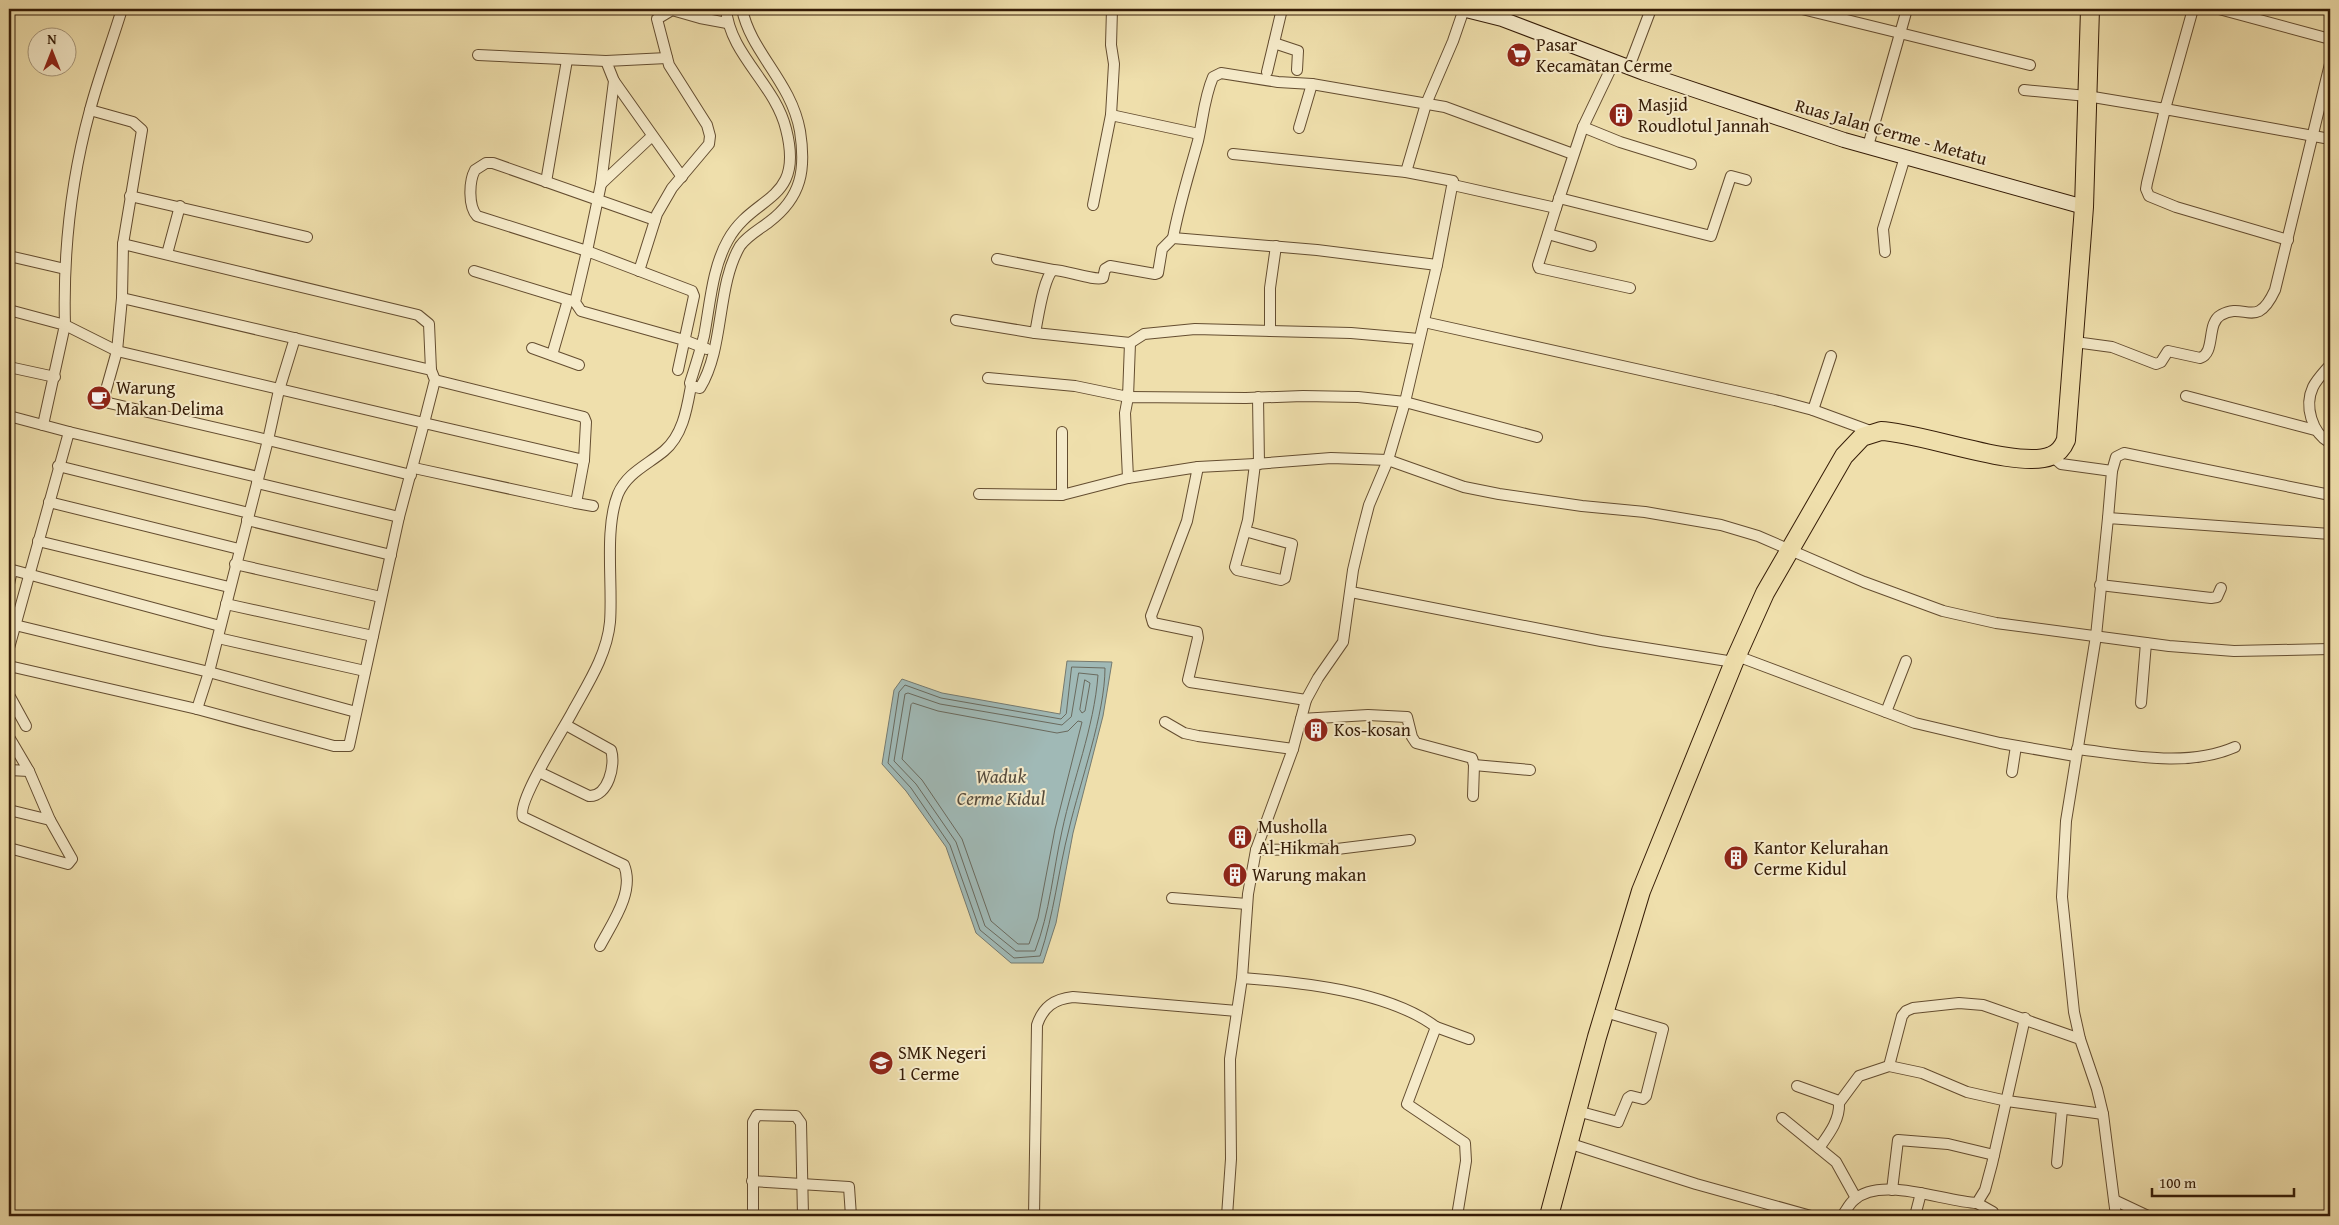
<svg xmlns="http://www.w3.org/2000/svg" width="2339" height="1225" font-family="'Gentium Book Plus',serif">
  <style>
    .water { fill: #a0b9b6; stroke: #757a70 }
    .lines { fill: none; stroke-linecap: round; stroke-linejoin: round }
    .shore { stroke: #6a6a5e; stroke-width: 1 }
    .street-casing { stroke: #644d30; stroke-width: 12 }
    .secondary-casing { stroke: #351c07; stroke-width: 16 }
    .highway-casing { stroke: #351c07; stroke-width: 20 }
    .street { stroke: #f5eac9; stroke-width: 10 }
    .secondary { stroke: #f5eac9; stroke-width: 14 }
    .highway { stroke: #efdfac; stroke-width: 18 }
    .labels { text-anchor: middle; stroke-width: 4; stroke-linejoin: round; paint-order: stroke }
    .poi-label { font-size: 18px; fill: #351c07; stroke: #f5eac9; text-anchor: start }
    .street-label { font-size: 18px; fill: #351c07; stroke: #f5eac9 }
    .water-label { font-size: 19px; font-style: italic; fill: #554b3c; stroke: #f5eac9 }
  </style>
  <rect width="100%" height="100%" fill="#efdfac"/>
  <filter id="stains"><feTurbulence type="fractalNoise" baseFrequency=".004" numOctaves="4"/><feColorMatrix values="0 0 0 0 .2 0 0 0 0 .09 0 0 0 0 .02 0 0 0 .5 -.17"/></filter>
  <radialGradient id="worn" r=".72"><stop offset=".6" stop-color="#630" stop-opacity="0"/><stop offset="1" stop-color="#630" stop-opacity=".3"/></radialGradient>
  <!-- water -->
  <path class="water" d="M1067,661L1112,662L1103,716L1073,833L1056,923L1043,963H1011L976,933L946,847L906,791L882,764L894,690L902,679L942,693L1060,714Z"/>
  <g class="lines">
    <!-- shore -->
    <g class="shore">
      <path d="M1072,667L1105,668C1105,714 1080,782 1069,829C1058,872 1054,914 1040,956L1014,958L980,930L950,845L911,788L888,763L899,692L905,685L941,698L1061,719L1066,714Z"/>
      <path d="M1079,673L1098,675C1094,728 1073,779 1062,831C1053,871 1050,912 1035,951H1016L985,926L956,842L916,784L894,761L905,694L908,693L940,704L1062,725L1071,717Z"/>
      <path d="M1085,680L1090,683L1085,711L1082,713L1080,710Z"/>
      <path d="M913,703L938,711L1057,733L1068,731L1078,721L1082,722L1055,829L1038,918L1029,944H1018L991,921L962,839L922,780L902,759L911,705Z"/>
    </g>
    <defs>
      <g id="street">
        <path d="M726,9C730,55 775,84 786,129C805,203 753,194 728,240C712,268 710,305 704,336C700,352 695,367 690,383L691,386L700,388C725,347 716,287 740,246C747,236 760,229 769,222C802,197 806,169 800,131C791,81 751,53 742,9"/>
        <path d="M1802,9L2030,65"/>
        <path d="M2219,9L2330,39"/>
        <path d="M1274,43L1298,51L1297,70"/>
        <path d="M478,55L606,61"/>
        <path d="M1629,67L1651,9"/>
        <path d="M1267,72L1282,9"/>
        <path d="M614,81L682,177"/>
        <path d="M2024,90L2087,96L2165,109L2193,9"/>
        <path d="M90,110L133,122L142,130L123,244L122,298L117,351L104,397L109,403L268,440L209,672L197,709"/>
        <path d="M1111,115L1114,64L1111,45L1112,9"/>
        <path d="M1583,127L1620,142L1691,164"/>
        <path d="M1299,128L1312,84"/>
        <path d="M1868,146L1907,9"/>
        <path d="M1406,172L1426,104L1453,41L1464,9"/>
        <path d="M546,182L567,60"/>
        <path d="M601,184L651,137"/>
        <path d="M1453,185L1556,208L1583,127L1614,62"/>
        <path d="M130,196L307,237"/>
        <path d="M1559,198L1711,236L1731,176L1746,180"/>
        <path d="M1093,205L1111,115L1199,134"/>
        <path d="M1556,208L1538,265L1539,268L1630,288"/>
        <path d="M655,220L493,163H486L475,170C469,181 468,206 477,216L587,251L601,184L614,81L606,61L667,58"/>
        <path d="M1548,234L1591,246"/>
        <path d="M1173,238C1179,205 1189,174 1198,141C1203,119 1204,98 1213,77L1221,73L1278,82L1312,84L1445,107L1573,154"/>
        <path d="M2288,240L2176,207L2149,196L2146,189L2147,183L2165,109L2330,139"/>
        <path d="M123,244L418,315L429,324L431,370"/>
        <path d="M1885,252L1883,229L1905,157"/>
        <path d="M167,254L180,206"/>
        <path d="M9,256L65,269"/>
        <path d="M997,259L1053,270"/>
        <path d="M474,271L575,302"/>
        <path d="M639,271L657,214L672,188L709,144L710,136L707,125L669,65L657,19L672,10L700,18L727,23"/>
        <path d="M122,298L431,370L435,380L424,423L117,351L65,325C63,252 71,180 90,110C99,76 112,42 122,9"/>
        <path d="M9,310L65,325L43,425"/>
        <path d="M956,320L1035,333"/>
        <path d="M1424,322L1775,400L1813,410L1873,432"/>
        <path d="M1270,331V288L1276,246"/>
        <path d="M295,338L279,390L268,440L411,475"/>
        <path d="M1419,339L1351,333L1195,329L1144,334L1130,343L1035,333C1038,319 1043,279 1053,270C1066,270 1093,281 1103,278L1105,269L1110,266L1155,274L1158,273L1162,249L1173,238L1317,250L1437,265"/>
        <path d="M2075,342L2112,347L2156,364L2161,362L2168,351L2200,358C2216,353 2206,323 2221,315C2245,301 2256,331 2275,290L2330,64"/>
        <path d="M532,348L579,365"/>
        <path d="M552,355L568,300"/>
        <path d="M2330,365C2325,371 2317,379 2313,387C2304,406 2312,433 2330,443"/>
        <path d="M9,367L55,377"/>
        <path d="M678,370L694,296L692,291L587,251L575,302L581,311L684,340L707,349"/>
        <path d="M988,378L1075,386L1128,397L1130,343"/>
        <path d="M2186,396L2315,430"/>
        <path d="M1258,397L1259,464"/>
        <path d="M1813,410L1831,356"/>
        <path d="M9,416L69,432"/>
        <path d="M1062,432V495"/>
        <path d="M2052,456L2061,464L2112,471L2108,518"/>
        <path d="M1255,464L1331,458L1388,460L1464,487L1499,494L1582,506L1645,512L1721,525L1758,536L1864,582L1943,611L1996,623L2169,646L2234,651L2330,649"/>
        <path d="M58,466L249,513"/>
        <path d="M1198,467L1255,464L1248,520L1235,567L1237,570L1281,580L1285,578L1292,544L1245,531"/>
        <path d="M414,468L576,503L584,460"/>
        <path d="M2112,471L2116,457L2124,453L2330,495"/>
        <path d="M1128,478L1125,413L1128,397L1246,398L1303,396L1358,397L1405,402L1537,437"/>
        <path d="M257,483L399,517"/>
        <path d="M979,494L1062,495L1128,478L1198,467L1187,521L1151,616L1153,623L1197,632L1198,638L1188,680L1190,682L1306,700"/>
        <path d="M49,502L239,549"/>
        <path d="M576,503L593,506"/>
        <path d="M247,520L391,555"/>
        <path d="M38,541L229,587"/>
        <path d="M235,564L381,597"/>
        <path d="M9,569L220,626"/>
        <path d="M9,584L12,570"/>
        <path d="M2100,585L2211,598L2217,597L2221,588"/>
        <path d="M1351,592L1601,641L1734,662"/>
        <path d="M226,604L373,636"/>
        <path d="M15,625L209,672L356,712"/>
        <path d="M218,638L365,671"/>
        <path d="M9,648L69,432L258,477"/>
        <path d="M1737,656L1915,723L2000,743L2075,756"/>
        <path d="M9,666L197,709L334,746H349L399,517L424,423L584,460L586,422L584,417L435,380"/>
        <path d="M9,695L26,726"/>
        <path d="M2141,703L2146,643"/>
        <path d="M1886,712L1906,661"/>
        <path d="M1301,719L1368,715L1407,717L1412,737L1416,743L1472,758L1474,765L1473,796"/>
        <path d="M1165,722L1184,733L1198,736L1293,749"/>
        <path d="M9,737L29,771L9,770"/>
        <path d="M2077,749C2128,755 2187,768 2235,747"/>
        <path d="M1474,765L1530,770"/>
        <path d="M539,772L589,796C608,797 616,765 611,750L566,725"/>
        <path d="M2012,772L2016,746"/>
        <path d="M9,810L50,820"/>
        <path d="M9,848L68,864L72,859L50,820L29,771"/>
        <path d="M1256,850L1337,849L1410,840"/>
        <path d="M1172,898L1247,904"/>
        <path d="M600,946C612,923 635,892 624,865L523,817C516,802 565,727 574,709C589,682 607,654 610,622C613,584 604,529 618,494C627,473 647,465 664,451C683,435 687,408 691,386"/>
        <path d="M1242,978C1300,982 1388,991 1436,1027L1407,1104L1465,1143L1466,1161L1457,1216"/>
        <path d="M1436,1027L1469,1039"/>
        <path d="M2080,1039L2074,1012L2062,897L2066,821L2096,636L2108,518L2330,534"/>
        <path d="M1889,1066L1902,1016L1906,1011L1913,1008L1959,1003L1983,1005L2080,1039L2097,1089L2103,1114L2116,1216"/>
        <path d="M1797,1086L1836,1100L1839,1103C1840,1120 1829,1134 1819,1148"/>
        <path d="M1839,1103L1859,1076L1889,1066L1922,1073L1967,1092L2007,1101L2103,1114"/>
        <path d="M1577,1111L1618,1122L1628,1098L1631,1096L1643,1099L1646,1096L1663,1029L1605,1012"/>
        <path d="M1782,1118L1836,1162L1856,1198"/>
        <path d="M1568,1143L1696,1184L1811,1216"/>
        <path d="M2057,1163L2062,1109"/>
        <path d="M752,1181L849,1187L851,1216"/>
        <path d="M1892,1190L1898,1140L1948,1144L1994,1155"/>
        <path d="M2114,1200L2148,1216"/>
        <path d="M1977,1203L1993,1212L1994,1216"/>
        <path d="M753,1216V1122L757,1115L796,1116L801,1123L803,1216"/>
        <path d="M1034,1216L1037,1025C1043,1007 1054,999 1073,997L1237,1011"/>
        <path d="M1227,1216L1231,1159L1230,1059L1242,978L1248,894L1256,850L1293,749L1306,700L1318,678L1343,642L1353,570L1361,536L1369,505L1388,460L1405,402L1437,265L1453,181L1406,172L1233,154"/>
        <path d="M1842,1216C1846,1211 1849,1204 1854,1200C1881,1175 1944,1202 1977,1203L1985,1190L1992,1164L2025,1018"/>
        <path d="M1915,1216L1921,1193"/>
      </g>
      <path id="secondary" d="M1462,9L1502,19L1644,73L1844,140L2084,207"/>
      <path id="highway" d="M1549,1216L1597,1037L1641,891L1734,662L1765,593L1844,456L1862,437L1881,431C1920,432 2018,470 2051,456C2059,453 2063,447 2066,440L2084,207L2090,9"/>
    </defs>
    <!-- street casing -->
    <use href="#street" class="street-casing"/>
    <!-- secondary casing -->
    <use href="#secondary" class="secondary-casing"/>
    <!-- highway casing -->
    <use href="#highway" class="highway-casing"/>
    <!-- street -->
    <use href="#street" class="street"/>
    <!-- secondary -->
    <use href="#secondary" class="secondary"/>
    <!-- highway -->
    <use href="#highway" class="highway"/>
  </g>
  <!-- icons -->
  <defs>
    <symbol id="supermarket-disc" viewBox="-11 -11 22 22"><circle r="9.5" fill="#8f2418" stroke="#f5eac9"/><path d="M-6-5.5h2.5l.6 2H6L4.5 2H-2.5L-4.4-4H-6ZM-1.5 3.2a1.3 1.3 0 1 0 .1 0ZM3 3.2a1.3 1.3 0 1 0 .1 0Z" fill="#fff"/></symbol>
    <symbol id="building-disc" viewBox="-11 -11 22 22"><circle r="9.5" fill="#8f2418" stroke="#f5eac9"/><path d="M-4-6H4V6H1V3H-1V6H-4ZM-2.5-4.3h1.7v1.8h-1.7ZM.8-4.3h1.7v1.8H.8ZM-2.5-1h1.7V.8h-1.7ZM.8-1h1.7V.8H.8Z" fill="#fff"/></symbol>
    <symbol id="cafe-disc" viewBox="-11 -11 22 22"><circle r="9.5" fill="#8f2418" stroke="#f5eac9"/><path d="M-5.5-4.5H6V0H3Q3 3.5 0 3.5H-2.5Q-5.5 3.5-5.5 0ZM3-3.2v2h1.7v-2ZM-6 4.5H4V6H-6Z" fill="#fff"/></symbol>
    <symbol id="school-disc" viewBox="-11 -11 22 22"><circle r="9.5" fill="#8f2418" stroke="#f5eac9"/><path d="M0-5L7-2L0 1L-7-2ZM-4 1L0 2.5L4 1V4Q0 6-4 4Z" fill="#fff"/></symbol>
  </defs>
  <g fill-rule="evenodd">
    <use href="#supermarket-disc" x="1505" y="41" width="28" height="28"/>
    <use href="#building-disc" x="1607" y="101" width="28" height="28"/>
    <use href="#cafe-disc" x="85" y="384" width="28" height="28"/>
    <use href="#building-disc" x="1302" y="716" width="28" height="28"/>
    <use href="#building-disc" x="1226" y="823" width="28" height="28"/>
    <use href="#building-disc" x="1722" y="844" width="28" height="28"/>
    <use href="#building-disc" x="1221" y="861" width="28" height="28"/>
    <use href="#school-disc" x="867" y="1049" width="28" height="28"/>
  </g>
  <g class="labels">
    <!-- poi labels -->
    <g class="poi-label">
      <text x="1536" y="51">Pasar<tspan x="1536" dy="21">Kecamatan Cerme</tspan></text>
      <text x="1638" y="111">Masjid<tspan x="1638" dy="21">Roudlotul Jannah</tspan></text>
      <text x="116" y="394">Warung<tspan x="116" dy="21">Makan Delima</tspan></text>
      <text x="1334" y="736">Kos-kosan</text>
      <text x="1258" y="833">Musholla<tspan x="1258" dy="21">Al-Hikmah</tspan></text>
      <text x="1754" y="854">Kantor Kelurahan<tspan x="1754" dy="21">Cerme Kidul</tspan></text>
      <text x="1252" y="881">Warung makan</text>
      <text x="898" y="1059">SMK Negeri<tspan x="898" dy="21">1 Cerme</tspan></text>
    </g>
    <!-- street labels -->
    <g class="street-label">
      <text transform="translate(1891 132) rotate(16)" y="6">Ruas Jalan Cerme - Metatu</text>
    </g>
    <!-- water labels -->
    <g class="water-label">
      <text x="1001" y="783">Waduk<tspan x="1001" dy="22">Cerme Kidul</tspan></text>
    </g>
  </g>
  <!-- margin -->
  <rect width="2339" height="1225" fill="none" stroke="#efdfac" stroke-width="30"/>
  <rect x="10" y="10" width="2319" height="1205" fill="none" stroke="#351c07" stroke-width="2.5"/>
  <rect x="15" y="15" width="2309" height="1195" fill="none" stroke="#351c07"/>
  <!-- north arrow -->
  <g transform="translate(52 52)"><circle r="24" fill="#f5eac9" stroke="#a8987b"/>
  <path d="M0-4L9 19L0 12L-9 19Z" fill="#8f2418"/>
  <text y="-8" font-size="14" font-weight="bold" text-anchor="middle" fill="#351c07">N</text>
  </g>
  <!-- scale -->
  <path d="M2152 1188v8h142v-8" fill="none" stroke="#351c07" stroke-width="2.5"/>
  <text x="2159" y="1188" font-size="15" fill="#351c07" stroke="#f5eac9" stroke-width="4" paint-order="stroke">100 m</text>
  <rect width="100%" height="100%" filter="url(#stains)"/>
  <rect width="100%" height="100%" fill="url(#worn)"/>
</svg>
